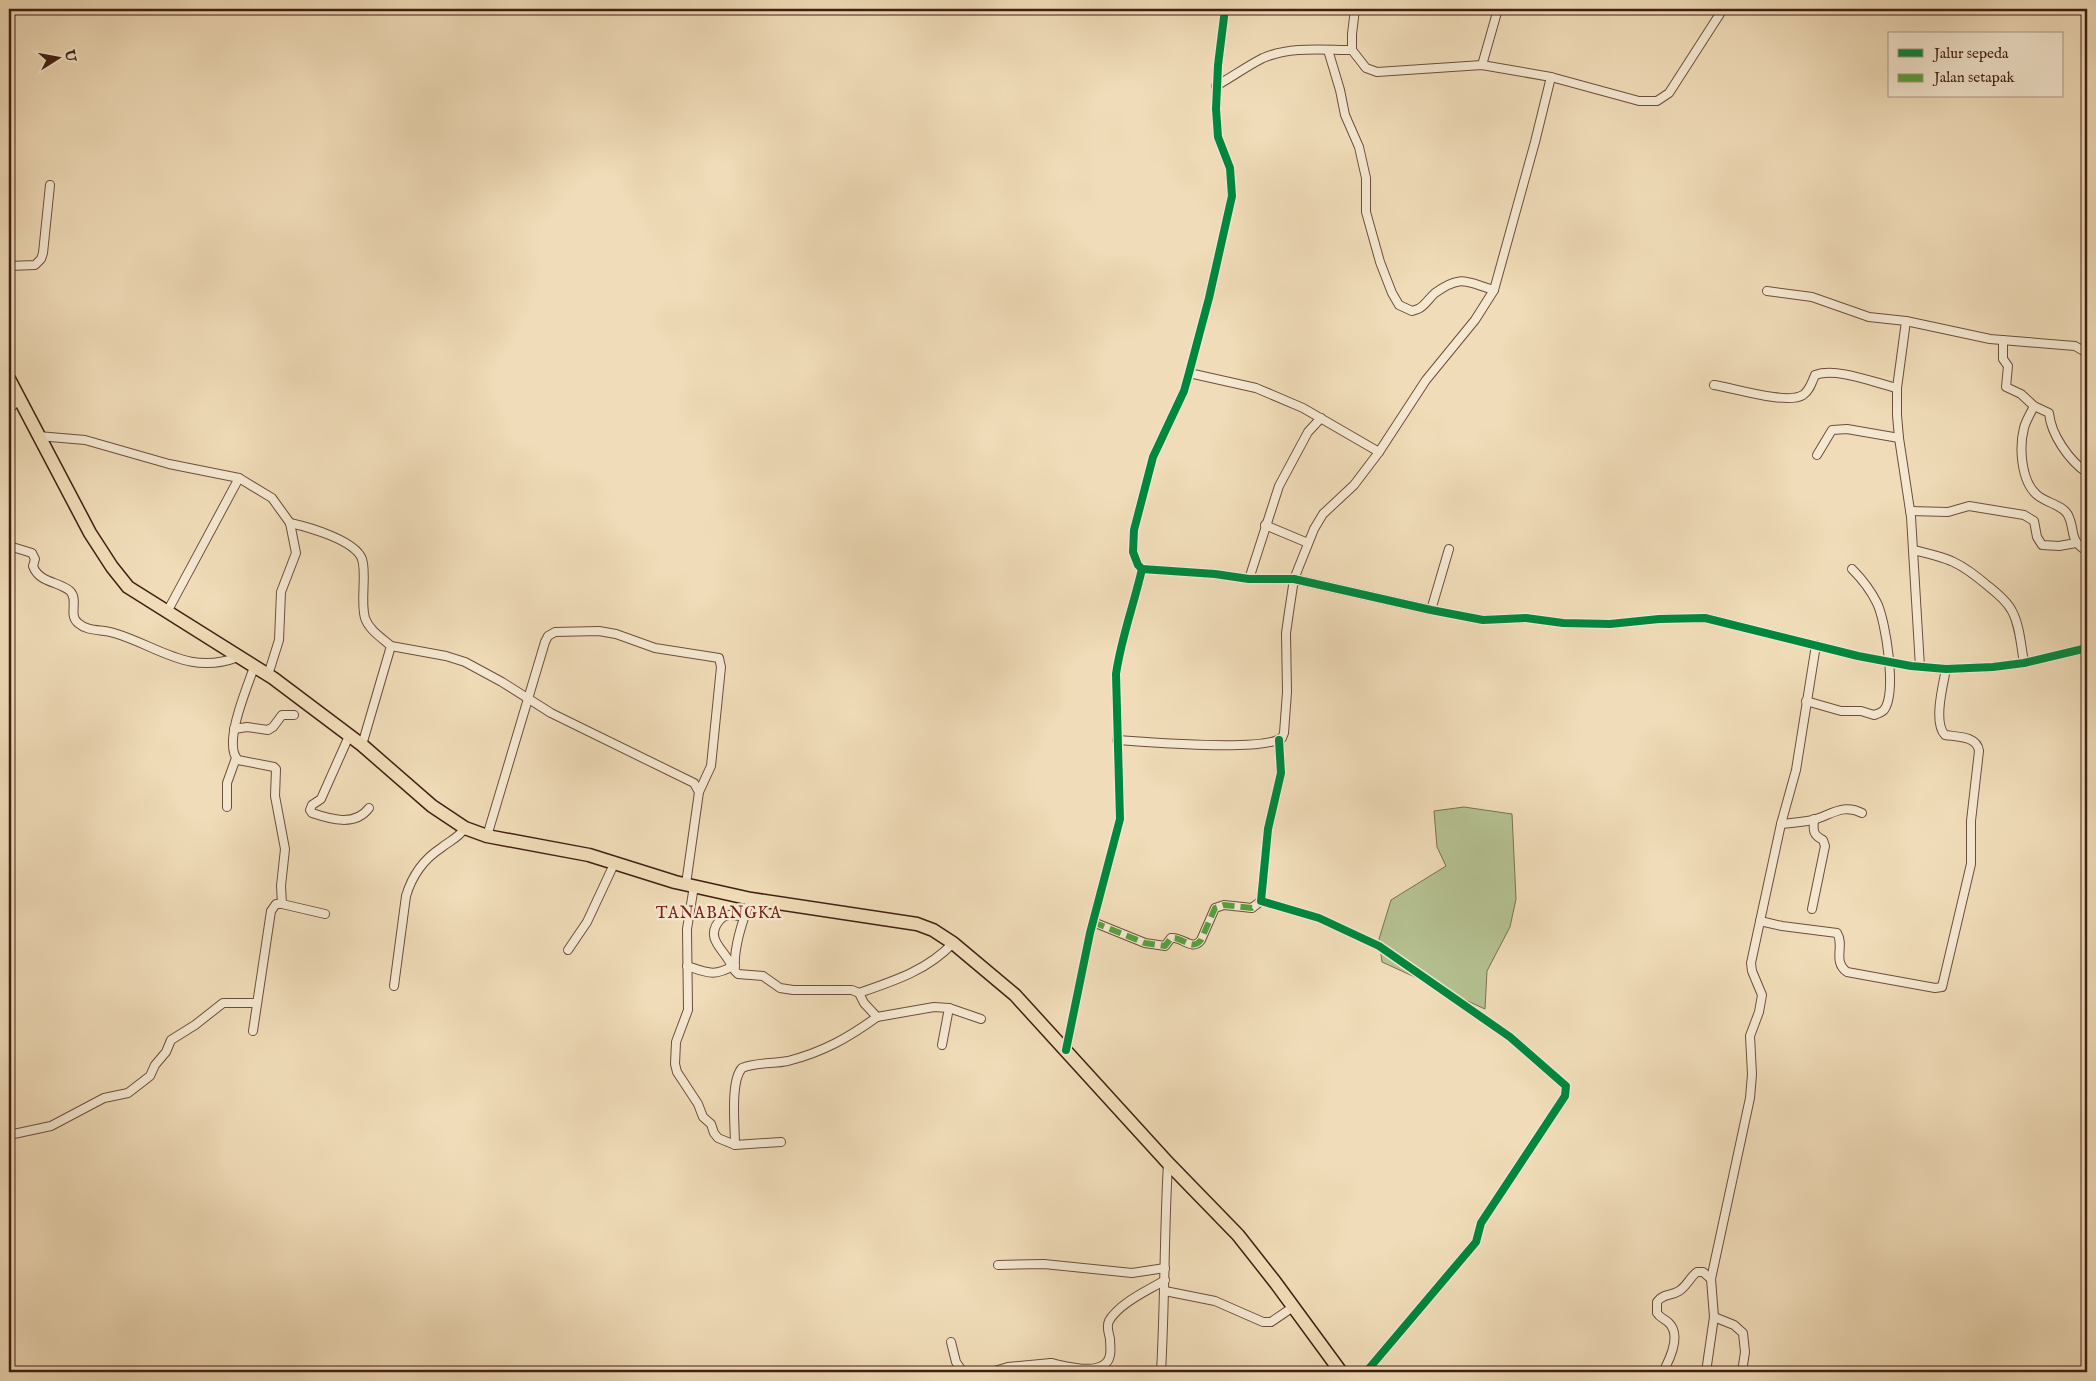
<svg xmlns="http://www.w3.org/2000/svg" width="2096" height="1381" font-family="'IM FELL English',serif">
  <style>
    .green { fill: #b5c192; stroke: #7a7052 }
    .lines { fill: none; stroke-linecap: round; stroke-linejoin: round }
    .minor-casing { stroke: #6c4e3c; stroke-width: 10 }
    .primary-casing { stroke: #401f12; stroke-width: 15 }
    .minor { stroke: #f5e8d1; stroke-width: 8 }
    .primary { stroke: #f0dcb8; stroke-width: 12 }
    .quiet { stroke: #54a23f; stroke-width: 6; stroke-dasharray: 12 6; stroke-linecap: butt }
    .cycleway-casing { stroke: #f5e8d1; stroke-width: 11 }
    .cycleway { stroke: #00873e; stroke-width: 8 }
    .labels { text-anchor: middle; stroke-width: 4.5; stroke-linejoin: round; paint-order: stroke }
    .quarter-label { font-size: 16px; letter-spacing: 1px; fill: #7a1f14; stroke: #f5e8d1 }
  </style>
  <rect width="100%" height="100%" fill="#f0dcb8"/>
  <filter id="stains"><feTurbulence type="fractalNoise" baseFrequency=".004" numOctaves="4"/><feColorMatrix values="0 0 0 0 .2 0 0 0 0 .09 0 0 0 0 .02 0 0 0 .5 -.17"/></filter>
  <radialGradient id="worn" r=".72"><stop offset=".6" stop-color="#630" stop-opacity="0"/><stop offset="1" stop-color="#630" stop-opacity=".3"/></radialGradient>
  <!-- green -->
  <path class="green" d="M1464,807L1512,814L1516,899L1510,927L1487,971L1485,1009L1382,962L1379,939L1391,900L1446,866L1437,847L1434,811Z"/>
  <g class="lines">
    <defs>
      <g id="minor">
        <path d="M1328,50L1340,90L1345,115L1359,147L1366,178V212L1380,262L1392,293L1399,305L1412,311L1418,309C1425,306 1429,298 1435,293C1461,274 1466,282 1494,290"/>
        <path d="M1352,50V34L1355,9"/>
        <path d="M1482,65L1498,9"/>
        <path d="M1216,86C1232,77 1247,66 1263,58C1291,46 1323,50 1352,50L1366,68L1377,72L1482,65L1551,77L1639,101H1657L1669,93L1723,9"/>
        <path d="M9,266L35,265L41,259L43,253L50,185"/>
        <path d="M1767,291L1812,297L1869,317L1906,321"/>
        <path d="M2003,340V359L2008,366L2006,387L2021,394L2034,406L2049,413C2051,435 2069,460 2087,473"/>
        <path d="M1189,373L1256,388L1303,408L1379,452"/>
        <path d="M1714,385C1734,388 1787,405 1803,395C1810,390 1812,382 1815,375C1837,367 1875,383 1897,388"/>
        <path d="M2034,406C2031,413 2026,420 2024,428C2019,447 2021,480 2036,494C2045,503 2062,504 2068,515C2076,531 2068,540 2087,551"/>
        <path d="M9,413L10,409L19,398"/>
        <path d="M38,436L85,440L169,464L239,478L272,498L290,523L296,553L281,592L279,640L268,675"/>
        <path d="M1817,455L1832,430L1847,429L1899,438"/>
        <path d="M1910,511L1948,512L1969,506L2024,515L2034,521L2037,537L2042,545L2059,546L2076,543"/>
        <path d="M290,523C308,527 355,540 362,559C367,574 360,601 365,618C369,630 382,638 391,646L362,745"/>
        <path d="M1265,525L1308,543"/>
        <path d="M9,546L32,553L35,559L33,566C39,583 58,581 70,591C79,600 68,615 78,623C88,632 102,629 114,633C158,646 189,676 238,657"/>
        <path d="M1913,550C1949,558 1960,562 1988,586C1997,593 2007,601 2012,611C2020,626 2021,646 2024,663"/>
        <path d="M1142,569L1138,565L1133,552L1134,530L1153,457L1184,391L1189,373L1209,298L1232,196L1230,168L1218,137L1216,109L1218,65L1225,9"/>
        <path d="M1249,579L1279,486L1308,432L1321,418"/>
        <path d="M1431,610L1449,549"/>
        <path d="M167,612L239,478"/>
        <path d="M391,646L446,656L465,662L502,682L551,713L694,783L699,792L686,884"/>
        <path d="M254,667C248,686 222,744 238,760L274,767L276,769L275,796L285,849L281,886L282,904L325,914"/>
        <path d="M1920,667L1911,517L1899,438L1897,415V388L1906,321L1990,339L2075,346L2087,353"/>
        <path d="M1806,701L1841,711H1861L1874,715C1877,714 1881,713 1884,710C1897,693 1886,622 1877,603C1871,591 1862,579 1852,569"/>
        <path d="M234,729L247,727L268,730L273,727L282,715H294"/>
        <path d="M349,736L321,799L312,805L310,810L312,813C330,819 355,827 369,808"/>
        <path d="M1117,740C1147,742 1261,752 1282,738L1284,733L1287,692L1286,633L1289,612L1294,579L1314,529L1323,514L1354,485L1379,452L1426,380L1475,320L1494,290L1535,142L1551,77"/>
        <path d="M1279,740L1281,773L1268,829L1261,901L1319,918L1379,946L1510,1037L1566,1086L1565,1096L1481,1223L1476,1242L1366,1372"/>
        <path d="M227,807V783L236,758"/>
        <path d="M1781,824C1792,823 1803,822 1813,820C1831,815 1843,803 1862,813"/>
        <path d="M487,836L545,642L548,636L555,632L599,631L616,634L655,648L719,658L721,667L711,766L699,792"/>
        <path d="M694,886L687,929L688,1010L676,1042L675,1064L677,1072L698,1104L703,1117L711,1124L714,1133L718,1138L735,1145L781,1142"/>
        <path d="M751,899C743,919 733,950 735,971L738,974L763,976L780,988L793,990H852L859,993L864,1003L877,1017L934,1007L949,1008L981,1019"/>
        <path d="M1812,909L1825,846L1823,840C1813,835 1813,831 1814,819"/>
        <path d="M1760,921L1782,926L1837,933C1845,946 1832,961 1847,972L1935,988L1942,987L1971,864V821L1979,751C1977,736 1958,737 1945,735C1933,723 1943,685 1946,669"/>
        <path d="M1093,922L1145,943L1165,946L1171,938C1182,936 1192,952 1201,940L1215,908L1224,905L1252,908L1261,901"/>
        <path d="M568,950L587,922L615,862"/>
        <path d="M687,966C708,973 714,977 735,965"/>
        <path d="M732,967C726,950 704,940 719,921C726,912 734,915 744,917"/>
        <path d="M394,986L406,896C412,876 424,859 441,848C451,840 457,839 465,828"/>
        <path d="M859,993C894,981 928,970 953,943"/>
        <path d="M253,1031L271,911L276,904H282"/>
        <path d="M942,1045L949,1008"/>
        <path d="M1066,1050L1090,933L1120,819L1116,674C1121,639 1134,604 1142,569L1215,574L1249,579H1294L1431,610L1483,620L1526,618L1563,623L1610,624L1659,619L1705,618L1858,656L1911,666L1946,669L1993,667L2024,663L2087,648"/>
        <path d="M9,1135L51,1126L104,1098L128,1093L150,1076L155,1065L166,1052L171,1040L195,1025L223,1003H257"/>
        <path d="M735,1145C735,1126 730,1081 742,1068C756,1062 773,1064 788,1061C823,1052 848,1038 877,1017"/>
        <path d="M998,1265L1044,1264L1132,1273L1165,1268"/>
        <path d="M1165,1291L1215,1301L1263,1322H1271L1293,1307"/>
        <path d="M1714,1317L1734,1325L1743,1333L1745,1352L1742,1372"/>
        <path d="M951,1342L956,1362L963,1372"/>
        <path d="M1666,1366C1672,1354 1680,1334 1669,1323C1665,1319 1660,1318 1657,1313V1302C1662,1294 1671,1296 1679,1291C1687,1286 1690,1277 1697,1272H1703L1711,1279"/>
        <path d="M991,1372L1008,1367L1051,1363"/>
        <path d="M1050,1372L1051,1363C1066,1366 1106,1378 1110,1355C1111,1350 1110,1344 1110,1339C1109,1333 1106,1327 1109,1321C1119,1303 1149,1290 1165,1280"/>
        <path d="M1161,1372C1165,1302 1164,1233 1168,1163"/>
        <path d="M1706,1372L1714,1317L1711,1279L1750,1098L1752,1074L1750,1036L1759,1012L1762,995L1752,971L1751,963L1781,824L1796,770L1816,645"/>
      </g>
      <path id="primary" d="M9,379L90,533L112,567L128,587L273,678L362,745L432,806L465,828L487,836L589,855L675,882L751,899L917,924L933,930L953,943L1015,995L1168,1163L1238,1235L1275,1282L1341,1372"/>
    </defs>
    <!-- minor casing -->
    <use href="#minor" class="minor-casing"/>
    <!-- primary casing -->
    <use href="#primary" class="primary-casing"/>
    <!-- minor -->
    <use href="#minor" class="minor"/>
    <!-- primary -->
    <use href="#primary" class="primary"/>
    <!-- quiet -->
    <path class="quiet" d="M1093,922L1145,943L1165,946L1171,938C1182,936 1192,952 1201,940L1215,908L1224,905L1252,908L1261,901"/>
    <defs>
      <g id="cycleway">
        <path d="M1142,569L1138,565L1133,552L1134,530L1153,457L1184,391L1189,373L1209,298L1232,196L1230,168L1218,137L1216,109L1218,65L1225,9"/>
        <path d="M1279,740L1281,773L1268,829L1261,901L1319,918L1379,946L1510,1037L1566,1086L1565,1096L1481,1223L1476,1242L1366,1372"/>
        <path d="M1066,1050L1090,933L1120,819L1116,674C1121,639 1134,604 1142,569L1215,574L1249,579H1294L1431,610L1483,620L1526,618L1563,623L1610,624L1659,619L1705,618L1858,656L1911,666L1946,669L1993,667L2024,663L2087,648"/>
      </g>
    </defs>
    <!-- cycleway casing -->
    <use href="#cycleway" class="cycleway-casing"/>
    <!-- cycleway -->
    <use href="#cycleway" class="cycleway"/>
  </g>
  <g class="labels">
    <!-- quarter labels -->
    <g class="quarter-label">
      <text x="719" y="918">TANABANGKA</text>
    </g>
  </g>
  <!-- margin -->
  <rect width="2096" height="1381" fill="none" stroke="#f0dcb8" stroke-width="30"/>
  <rect x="10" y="10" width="2076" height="1361" fill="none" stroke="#401f12" stroke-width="2.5"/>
  <rect x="15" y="15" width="2066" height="1351" fill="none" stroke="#401f12"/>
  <!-- legend -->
  <rect x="1888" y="32" width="175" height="65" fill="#f5e8d1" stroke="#ad9885"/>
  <rect x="1898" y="49" width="25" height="8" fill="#00873e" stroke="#ad9885"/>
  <text x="1934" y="58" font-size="15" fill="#401f12">Jalur sepeda</text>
  <rect x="1898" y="74" width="25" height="8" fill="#54a23f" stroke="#ad9885"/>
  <text x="1934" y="82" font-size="15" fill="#401f12">Jalan setapak</text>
  <!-- north arrow -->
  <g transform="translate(58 58) rotate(79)" stroke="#f5e8d1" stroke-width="4" paint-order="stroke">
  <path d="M0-4L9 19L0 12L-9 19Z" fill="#401f12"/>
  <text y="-8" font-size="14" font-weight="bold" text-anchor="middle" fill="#401f12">U</text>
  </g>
  <rect width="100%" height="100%" filter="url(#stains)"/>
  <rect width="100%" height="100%" fill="url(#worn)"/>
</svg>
